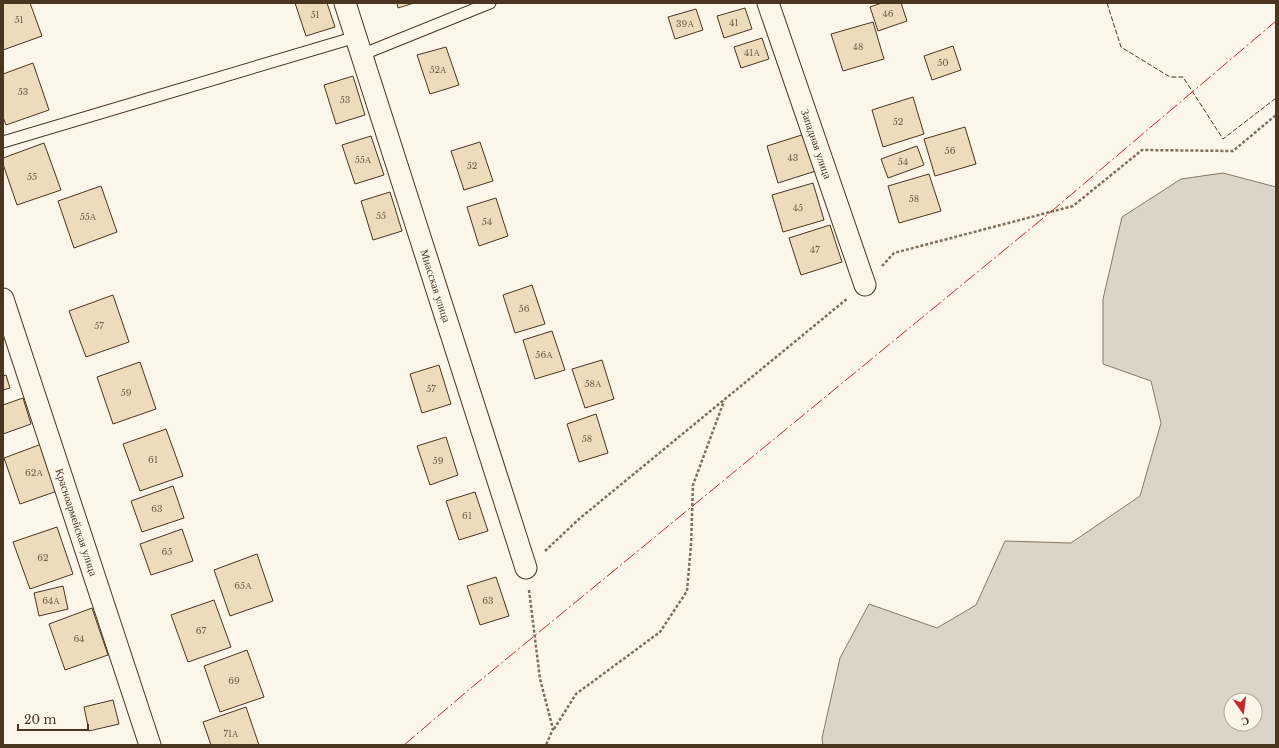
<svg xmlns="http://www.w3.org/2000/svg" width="1279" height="748" font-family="'Libre Baskerville',serif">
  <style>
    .water { fill: #dcd4c6; stroke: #887966; fill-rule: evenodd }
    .building { fill: #ecdcbc; stroke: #4a3520 }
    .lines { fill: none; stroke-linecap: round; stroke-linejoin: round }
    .lane-casing { stroke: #4a3520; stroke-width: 13 }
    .street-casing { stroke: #4a3520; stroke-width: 23 }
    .path { stroke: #7f6f5c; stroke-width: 2.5; stroke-dasharray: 3 2; stroke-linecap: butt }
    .lane { stroke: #fbf6e9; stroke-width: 11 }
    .street { stroke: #fbf6e9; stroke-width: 21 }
    .fence { stroke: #4a3520; stroke-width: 1; stroke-dasharray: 5 2; stroke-linecap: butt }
    .power { stroke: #c62828; stroke-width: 1; stroke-dasharray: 14 3 2 3; stroke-linecap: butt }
    .labels { text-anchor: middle; stroke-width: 3; stroke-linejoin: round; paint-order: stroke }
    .number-label { font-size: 9px; fill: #725f47 }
    .street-label { font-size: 11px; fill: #4a3520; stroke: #fbf6e9 }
  </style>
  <rect width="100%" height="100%" fill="#fbf6e9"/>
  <!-- water -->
  <path class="water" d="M1223,173L1276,187V745H823L822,738L840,658L869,604L937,628L976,605L1005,541L1071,543L1140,496L1161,423L1151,381L1103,364V299L1122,217L1181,179ZM1231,700H1255V724H1231Z"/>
  <!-- building -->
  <g class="building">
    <path d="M3,3H30L42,36L3,50Z"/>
    <path d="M295,3H327L335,27L306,36Z"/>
    <path d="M397,3H414L398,8Z"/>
    <path d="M882,3H901L907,21L878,31L870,7Z"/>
    <path d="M745,8L752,29L724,38L717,16Z"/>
    <path d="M696,9L703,30L675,39L668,17Z"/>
    <path d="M873,22L884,59L843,71L831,34Z"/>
    <path d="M762,38L769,59L741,68L734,47Z"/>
    <path d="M953,46L961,70L932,80L924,56Z"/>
    <path d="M446,47L459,85L430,94L417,55Z"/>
    <path d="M33,63L49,110L6,125L3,117V74Z"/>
    <path d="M353,76L365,115L336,124L324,85Z"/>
    <path d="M913,97L924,134L883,147L872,110Z"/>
    <path d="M965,127L976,164L935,176L924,139Z"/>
    <path d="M808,133L819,170L778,183L767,146Z"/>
    <path d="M371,136L384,175L355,184L342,145Z"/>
    <path d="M480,142L493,181L464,190L451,151Z"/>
    <path d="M44,143L61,190L17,205L3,164V158Z"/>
    <path d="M917,146L924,165L888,178L881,159Z"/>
    <path d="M929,174L941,211L899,223L888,186Z"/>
    <path d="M813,183L824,220L783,232L772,195Z"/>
    <path d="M101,186L117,232L74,248L58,201Z"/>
    <path d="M390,192L402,231L373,240L361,201Z"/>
    <path d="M496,198L508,236L479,246L467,207Z"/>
    <path d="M830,225L842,262L801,275L789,238Z"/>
    <path d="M532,285L545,324L515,333L503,295Z"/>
    <path d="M113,295L129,342L86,357L69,311Z"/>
    <path d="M552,331L565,370L535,379L523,340Z"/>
    <path d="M602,360L614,399L585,408L572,369Z"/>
    <path d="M140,362L156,409L113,424L97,377Z"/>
    <path d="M439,365L451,404L422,413L410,374Z"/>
    <path d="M6,375L10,388L3,390V376Z"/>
    <path d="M23,398L31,424L3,434V405Z"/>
    <path d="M596,414L608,453L579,462L567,424Z"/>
    <path d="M166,429L183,476L140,491L123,444Z"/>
    <path d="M446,437L458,475L430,485L417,446Z"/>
    <path d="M47,442L63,489L20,504L4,458Z"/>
    <path d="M173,486L184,518L142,532L131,501Z"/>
    <path d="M475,492L488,531L459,540L446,501Z"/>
    <path d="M57,527L73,574L30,589L13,542Z"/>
    <path d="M182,529L193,561L151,575L140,544Z"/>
    <path d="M257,554L273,601L230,616L214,570Z"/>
    <path d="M496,577L509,616L480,625L467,586Z"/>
    <path d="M63,586L68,609L39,616L34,593Z"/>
    <path d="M214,600L231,647L188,662L171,615Z"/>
    <path d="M92,608L108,655L65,670L49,624Z"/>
    <path d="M247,650L264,697L220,712L204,666Z"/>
    <path d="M113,700L119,724L89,731L84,707Z"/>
    <path d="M246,707L259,745H211L203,722Z"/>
  </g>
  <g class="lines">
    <defs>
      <g id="lane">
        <path d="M361,55L490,3"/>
        <path d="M3,142L356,37"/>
      </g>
      <g id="street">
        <path id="s1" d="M345,3L526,568"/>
        <path id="s2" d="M768,3L865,285"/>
        <path id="s3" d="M3,299L150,745"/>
      </g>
    </defs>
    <!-- lane casing -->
    <use href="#lane" class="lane-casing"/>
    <!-- street casing -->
    <use href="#street" class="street-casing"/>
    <!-- path -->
    <g class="path">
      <path d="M882,266L894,253L1073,206L1142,150L1233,151L1276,115"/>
      <path d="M545,551L579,519L848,298"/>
      <path d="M529,590L540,679L553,729L546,745"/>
      <path d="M554,729L576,694L660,632L687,591L691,545L693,485L724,401"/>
    </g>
    <!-- lane -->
    <use href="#lane" class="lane"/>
    <!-- street -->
    <use href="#street" class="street"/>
    <!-- fence -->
    <path class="fence" d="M1107,3L1121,47L1170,77H1183L1223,139L1276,98"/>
    <!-- power -->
    <path class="power" d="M404,745L471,688L1053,210L1276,21"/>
  </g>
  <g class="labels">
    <!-- number labels -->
    <g class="number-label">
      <text x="888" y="17">46</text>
      <text x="315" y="18">51</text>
      <text x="19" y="23">51</text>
      <text x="734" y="26">41</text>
      <text x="685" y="27">39А</text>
      <text x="858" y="50">48</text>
      <text x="752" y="56">41А</text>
      <text x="943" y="66">50</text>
      <text x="438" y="73">52А</text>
      <text x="23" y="95">53</text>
      <text x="345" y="103">53</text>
      <text x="898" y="125">52</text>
      <text x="950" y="154">56</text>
      <text x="793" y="161">43</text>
      <text x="363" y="163">55А</text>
      <text x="903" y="165">54</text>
      <text x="472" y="169">52</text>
      <text x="32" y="180">55</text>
      <text x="914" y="202">58</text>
      <text x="798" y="211">45</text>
      <text x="381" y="219">55</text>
      <text x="88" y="220">55А</text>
      <text x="487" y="225">54</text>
      <text x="815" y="253">47</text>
      <text x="524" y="312">56</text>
      <text x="99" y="329">57</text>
      <text x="544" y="358">56А</text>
      <text x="593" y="387">58А</text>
      <text x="431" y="392">57</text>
      <text x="126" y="396">59</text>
      <text x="587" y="442">58</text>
      <text x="153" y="463">61</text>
      <text x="438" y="464">59</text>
      <text x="34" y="476">62А</text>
      <text x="157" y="512">63</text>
      <text x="467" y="519">61</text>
      <text x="167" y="555">65</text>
      <text x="43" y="561">62</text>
      <text x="243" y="589">65А</text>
      <text x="51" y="604">64А</text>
      <text x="488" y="604">63</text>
      <text x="201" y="634">67</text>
      <text x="79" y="642">64</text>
      <text x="234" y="684">69</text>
      <text x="231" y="737">71А</text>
    </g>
    <!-- street labels -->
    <g class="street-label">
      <text dy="4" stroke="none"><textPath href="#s2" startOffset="149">Западная улица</textPath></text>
      <text dy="4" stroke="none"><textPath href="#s1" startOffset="297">Миасская улица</textPath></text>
      <text dy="4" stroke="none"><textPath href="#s3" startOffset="235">Красноармейская улица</textPath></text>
    </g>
  </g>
  <!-- border -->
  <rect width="1279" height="748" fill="none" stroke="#4a3520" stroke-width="8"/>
  <!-- north arrow -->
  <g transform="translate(1243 712) rotate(166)"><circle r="19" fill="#fbf6e9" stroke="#b4a999"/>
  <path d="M0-3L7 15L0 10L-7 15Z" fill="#c62828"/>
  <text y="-6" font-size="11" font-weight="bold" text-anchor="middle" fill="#4a3520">С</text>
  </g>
  <!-- scale -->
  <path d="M18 724v6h70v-6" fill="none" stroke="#4a3520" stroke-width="2"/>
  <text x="24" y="724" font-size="12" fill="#4a3520" stroke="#fbf6e9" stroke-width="3" paint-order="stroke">20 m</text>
</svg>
